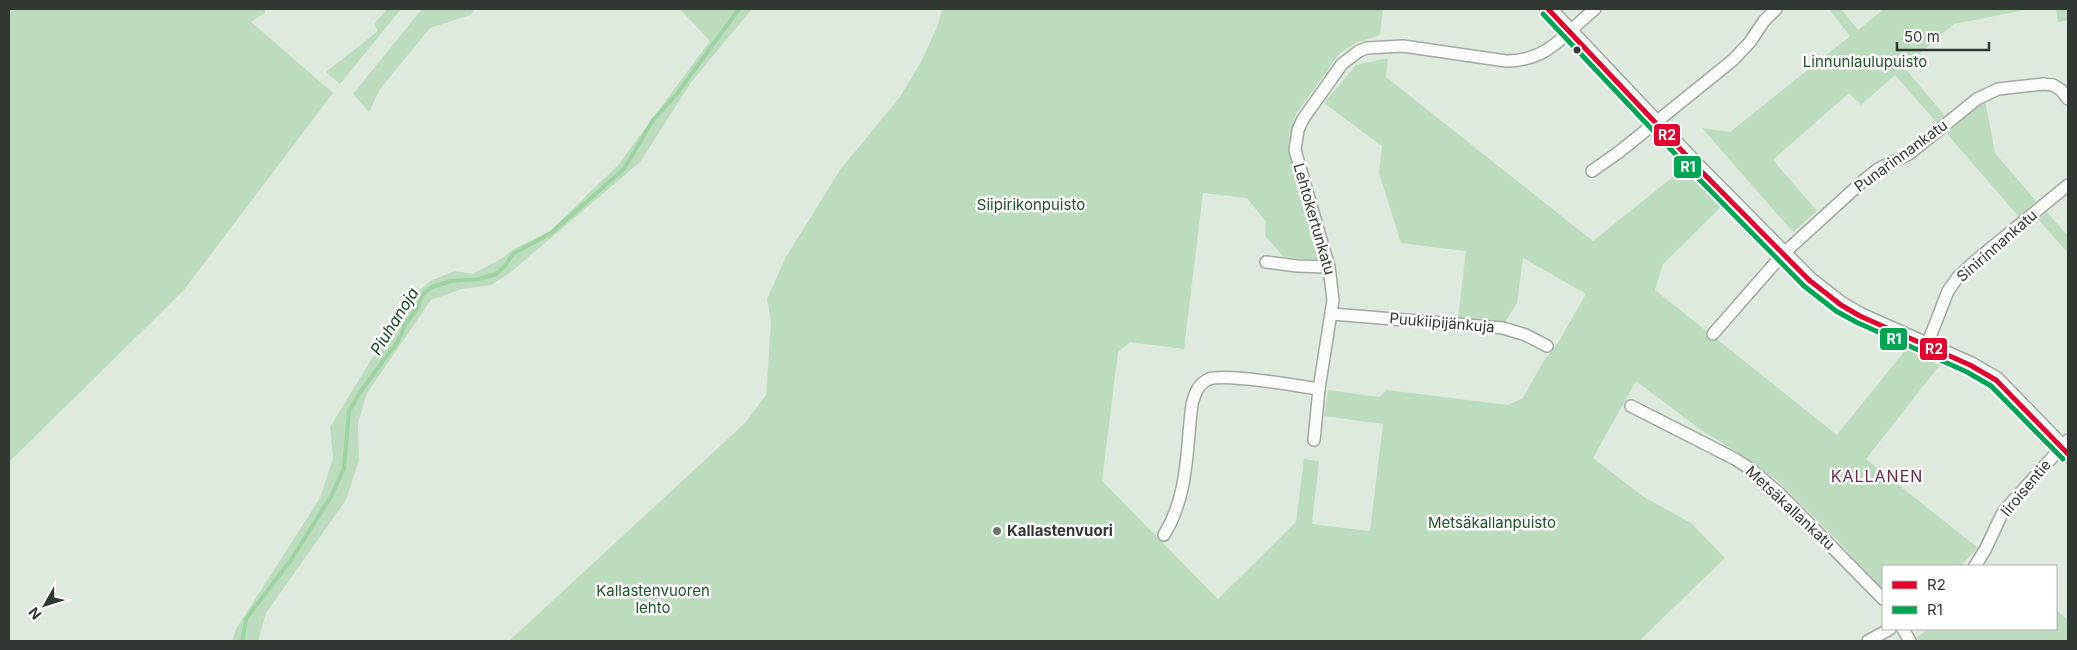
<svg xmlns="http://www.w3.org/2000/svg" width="2077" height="650" font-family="Inter,sans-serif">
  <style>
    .green { fill: #bcdcbe }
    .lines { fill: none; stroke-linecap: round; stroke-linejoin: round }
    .stream { stroke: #9bd49f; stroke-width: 4 }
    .street-casing { stroke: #a0a9a0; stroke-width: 14 }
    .secondary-casing { stroke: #a0a9a0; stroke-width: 19 }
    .street { stroke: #fafcfa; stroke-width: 11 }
    .secondary { stroke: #eff5f0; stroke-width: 16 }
    .bus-1-casing { stroke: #fff; stroke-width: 9 }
    .bus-2-casing { stroke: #fff; stroke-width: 9 }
    .bus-1 { stroke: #e4002b; stroke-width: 5 }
    .bus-2 { stroke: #00a651; stroke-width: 5 }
    .bus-dot { fill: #313831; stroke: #fff; stroke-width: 2 }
    .poi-dot { fill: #6e766e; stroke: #fff; stroke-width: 2 }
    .labels { text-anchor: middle; stroke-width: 5; stroke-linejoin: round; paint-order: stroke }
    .park-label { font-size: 15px; fill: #1e5325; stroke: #fff }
    .street-label { font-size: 15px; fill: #313831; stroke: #fff }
    .poi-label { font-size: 15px; font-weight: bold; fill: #313831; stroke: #fff; text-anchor: start }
    .water-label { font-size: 16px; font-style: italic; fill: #10481a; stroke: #fff }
    .neighbourhood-label { font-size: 16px; letter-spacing: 1px; fill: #6c2a46; stroke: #fff }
    .line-badge { stroke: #fff; stroke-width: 2 }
    .badge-label { font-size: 14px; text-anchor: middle; font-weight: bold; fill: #fff }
  </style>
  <rect width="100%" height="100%" fill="#dfeadf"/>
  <!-- green -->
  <g class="green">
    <path d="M9,9H265V13L251,22L333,93L183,291L9,462Z"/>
    <path d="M387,9H401L340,84L326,72L378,31L374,24Z"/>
    <path d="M422,9H475L470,15L430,28L380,89L369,112L353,94Z"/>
    <path d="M680,9H752L692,81L640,162L511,272L491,285L462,289L431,300L367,393L358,423L359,460L346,500L266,613L258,641H232L236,629L320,498L333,458L330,427L407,301L430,281L455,271L473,274L504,257L512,250L550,231L618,165L710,41Z"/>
    <path d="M942,9H1383L1380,35L1355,43L1339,54L1296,114L1288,143L1318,260L1284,257L1265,236L1266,222L1247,198L1203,193L1184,349L1130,342L1118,352L1102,481L1218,599L1296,522L1304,459L1319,461L1312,524L1370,531L1383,424L1324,416L1328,390L1379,397L1387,390L1508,405L1523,398L1543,362L1559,341L1586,294L1523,258L1517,303L1504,324L1458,318L1466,251L1401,243L1379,173L1382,146L1324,103L1356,65L1388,58L1386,77L1593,241L1684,168L1722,206L1663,264L1655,290L1837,435L1907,348L1943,361L1866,459L1978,548L1960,566H1883V592L1839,542L1777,480L1739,453L1701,430L1636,381L1593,458L1644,497L1691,523L1725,558L1639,641H509L745,423L766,395L771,321L767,299L786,257L840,170L900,97L921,62L938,25Z"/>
    <path d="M1829,9H1841L1858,30L1884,9H2030L1954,24L1904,67L1945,116L1937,123L1895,75L1861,105L1849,93L1773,160L1817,211L1793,232L1702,128L1730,132L1850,36Z"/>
    <path d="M2056,9H2068V20L2058,22Z"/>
    <path d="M1985,100L1995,153L2036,201L2019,217L1947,134L1973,107Z"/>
    <path d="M2047,212L2068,236V253L2038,219Z"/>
    <path d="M2056,610L2068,620V641H1919L1917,637L1929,629H2056Z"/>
  </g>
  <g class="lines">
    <!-- stream -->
    <path class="stream" d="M242,641L246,619L291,560L332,495L344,468L349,411L361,391L398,341L406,323L417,309L422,295L432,287L451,281L479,279L496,274L505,266L513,254L551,233L624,169L653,120L676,95L739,9"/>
    <defs>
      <g id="street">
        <path d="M1592,171L1619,152L1733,60L1750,42L1764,21L1776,9"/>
        <path d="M1266,262L1297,266L1329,267"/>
        <path d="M1332,314L1503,328L1526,335L1547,346"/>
        <path d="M1713,334L1783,254L1863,181L1878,169L1909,154L1977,99L1998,89L2043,84L2053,85L2061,90L2068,99"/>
        <path d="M1927,345L1948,291L1958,277L1974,262L2068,185"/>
        <path d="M1631,406L1735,459L1752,470L1779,493L1883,599"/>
        <path d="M1314,440L1319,389L1333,300L1329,267L1295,150L1298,130L1303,119L1342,64L1359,51L1367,48L1403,46L1506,61C1549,61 1565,33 1595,9"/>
        <path d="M1164,535C1189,494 1186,450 1192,404C1195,393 1198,384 1209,379C1227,373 1297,386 1319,389"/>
        <path d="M1975,566L1985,550L2003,512L2068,440"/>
        <path d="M1903,629L1910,641"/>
        <path d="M1868,641L1890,629"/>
      </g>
      <path id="secondary" d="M1548,9L1701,171L1809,280L1841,305L1860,316L1970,365L1996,380L2068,454"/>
    </defs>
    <!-- street casing -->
    <use href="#street" class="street-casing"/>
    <!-- secondary casing -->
    <use href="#secondary" class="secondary-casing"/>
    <!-- street -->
    <use href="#street" class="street"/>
    <!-- secondary -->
    <use href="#secondary" class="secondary"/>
    <defs>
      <path id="bus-1" d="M1548,9L1701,171L1809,280L1841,305L1860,316L1970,365L1996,380L2068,454"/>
      <path id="bus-2" d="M1543,14L1696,176L1804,286L1836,311L1856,322L1967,372L1991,386L2063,459"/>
    </defs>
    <!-- bus-1 casing -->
    <use href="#bus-1" class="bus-1-casing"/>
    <!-- bus-2 casing -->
    <use href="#bus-2" class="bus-2-casing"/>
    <!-- bus-1 -->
    <use href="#bus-1" class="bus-1"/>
    <!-- bus-2 -->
    <use href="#bus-2" class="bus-2"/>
  </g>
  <!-- markers -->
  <circle class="bus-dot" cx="1577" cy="50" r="4.5"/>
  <circle class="poi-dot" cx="997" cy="531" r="5"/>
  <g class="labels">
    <!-- park labels -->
    <g class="park-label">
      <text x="1865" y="67">Linnunlaulupuisto</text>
      <text x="1031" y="210">Siipirikonpuisto</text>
      <text x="1492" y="528">Metsäkallanpuisto</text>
      <text x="653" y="596">Kallastenvuoren<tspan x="653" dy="17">lehto</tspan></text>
    </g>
    <!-- street labels -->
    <g class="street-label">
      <text transform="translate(1901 156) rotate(-36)" y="5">Punarinnankatu</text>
      <text transform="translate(1314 219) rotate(74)" y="5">Lehtokertunkatu</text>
      <text transform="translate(1997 246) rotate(-41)" y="5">Sinirinnankatu</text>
      <text transform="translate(1442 323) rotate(5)" y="5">Puukiipijänkuja</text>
      <text transform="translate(2026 488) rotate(-50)" y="5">Iiroisentie</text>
      <text transform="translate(1790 508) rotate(43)" y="5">Metsäkallankatu</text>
    </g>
    <!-- poi labels -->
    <g class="poi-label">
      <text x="1007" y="536">Kallastenvuori</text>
    </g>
    <!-- water labels -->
    <g class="water-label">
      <text transform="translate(394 321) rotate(-58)" y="6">Piuhanoja</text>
    </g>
    <!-- neighbourhood labels -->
    <g class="neighbourhood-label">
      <text x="1877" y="482">KALLANEN</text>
    </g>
  </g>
  <g class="line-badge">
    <rect x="1653" y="123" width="28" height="24" rx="5" fill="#e4002b"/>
    <rect x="1673" y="155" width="29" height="24" rx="5" fill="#00a651"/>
    <rect x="1879" y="327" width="29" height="24" rx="5" fill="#00a651"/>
    <rect x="1919" y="337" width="29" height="24" rx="5" fill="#e4002b"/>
  </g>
  <g class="badge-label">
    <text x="1667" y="140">R2</text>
    <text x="1688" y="172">R1</text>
    <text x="1894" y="344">R1</text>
    <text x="1934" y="354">R2</text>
  </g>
  <!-- border -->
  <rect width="2077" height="650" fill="none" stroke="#313831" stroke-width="20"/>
  <!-- legend -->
  <rect x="1882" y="565" width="175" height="65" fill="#ffffff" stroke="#adafad"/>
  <rect x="1892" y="581" width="25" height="8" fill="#e4002b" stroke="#adafad"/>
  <text x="1927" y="590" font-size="15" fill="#313831">R2</text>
  <rect x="1892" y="606" width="25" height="8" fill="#00a651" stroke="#adafad"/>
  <text x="1927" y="615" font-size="15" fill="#313831">R1</text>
  <!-- north arrow -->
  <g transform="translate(45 605) rotate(231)" stroke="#ffffff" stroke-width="4" paint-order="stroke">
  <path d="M0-4L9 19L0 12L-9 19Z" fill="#313831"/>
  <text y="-8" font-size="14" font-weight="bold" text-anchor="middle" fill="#313831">N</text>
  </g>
  <!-- scale -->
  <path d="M1897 42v8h92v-8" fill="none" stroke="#313831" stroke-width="2.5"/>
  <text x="1904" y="42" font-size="15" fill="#313831" stroke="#ffffff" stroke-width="4" paint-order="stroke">50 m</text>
</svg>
